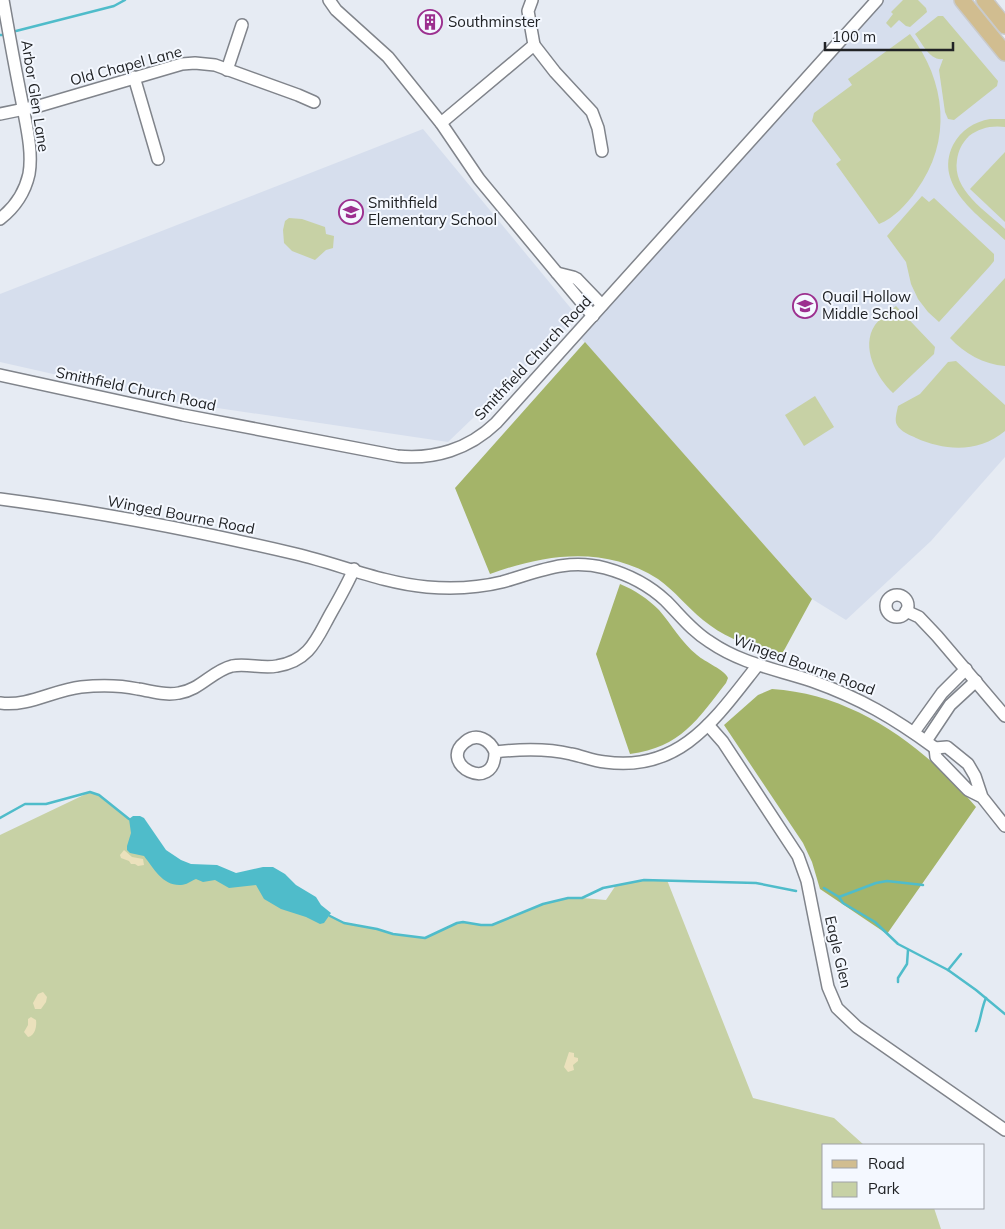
<svg xmlns="http://www.w3.org/2000/svg" width="1005" height="1229" font-family="Mulish,sans-serif">
  <style>
    .built { fill: #d6deed }
    .green { fill: #c7d1a5 }
    .forest { fill: #a4b469 }
    .sand { fill: #ebe1bc }
    .water { fill: #4fbcca }
    .lines { fill: none; stroke-linecap: round; stroke-linejoin: round }
    .stream { stroke: #4fbcca; stroke-width: 2.5 }
    .minor-casing { stroke: #80848b; stroke-width: 14 }
    .major-casing { stroke: #c9cacb; stroke-width: 18 }
    .minor { stroke: #fff; stroke-width: 11 }
    .major { stroke: #d1bd90; stroke-width: 15 }
    .labels { text-anchor: middle; stroke-width: 4; stroke-linejoin: round; paint-order: stroke }
    .poi-label { font-size: 15px; fill: #202225; stroke: #f4f8ff; text-anchor: start }
    .street-label { font-size: 15px; fill: #202225; stroke: #f4f8ff }
  </style>
  <rect width="100%" height="100%" fill="#e6ebf3"/>
  <!-- built -->
  <g class="built">
    <path d="M880,0H956L1005,59V457L931,541L846,620L812,599L579,336Z"/>
    <path d="M423,129L578,317L448,442L177,402L0,362V294Z"/>
  </g>
  <!-- green -->
  <g class="green">
    <path d="M903,0H918L926,8L927,12L910,27L906,26L899,20L891,28L886,23L893,14L891,12Z"/>
    <path d="M938,16H943L998,81L997,86L954,120L948,119L945,112L939,70L943,59C930,61 922,43 915,34Z"/>
    <path d="M910,34C946,81 953,141 916,191C907,204 894,218 879,224L836,164L841,160L812,121L814,113L852,85L848,79Z"/>
    <path d="M990,119H1005V127C992,125 979,128 969,136C962,143 958,151 957,160C952,190 986,211 1005,229V240C980,216 933,186 953,145C961,130 974,122 990,119Z"/>
    <path d="M1005,152V222L970,189Z"/>
    <path d="M922,196L929,202L934,198L994,254V261L990,266L939,322L928,312L918,299L911,284L906,262L887,236Z"/>
    <path d="M289,218L302,219L325,227L326,234L334,236L333,248L326,250L315,260L292,251L284,243L283,230L285,221Z"/>
    <path d="M1005,278V366C983,364 965,354 950,338Z"/>
    <path d="M896,306L935,347L934,354L893,393C877,378 860,347 875,325C881,317 889,312 896,306Z"/>
    <path d="M956,361L1005,405V431C979,453 945,451 916,438C910,435 901,432 897,425C894,420 897,412 898,406L920,394L948,362Z"/>
    <path d="M815,396L834,427L804,446L785,415Z"/>
    <path d="M90,792L101,797L129,819L142,821L168,863L243,879L330,916L345,923L377,929L393,934L425,938L457,923L463,922L481,925H492L543,904L568,898H582L606,900L616,885L644,880H667L753,1098L834,1118L864,1145H824V1208H934L941,1229H0V835Z"/>
  </g>
  <!-- forest -->
  <g class="forest">
    <path d="M585,342L812,599L781,656C753,647 726,639 703,620C687,607 675,591 658,579C605,545 545,554 490,574L455,488Z"/>
    <path d="M620,584C635,590 648,599 659,610C672,625 681,642 697,655C705,662 725,670 728,678L726,683C697,720 681,747 630,754L596,654Z"/>
    <path d="M772,689C854,694 924,746 976,807L887,934L820,889L812,862L803,843L724,725L758,695Z"/>
  </g>
  <!-- sand -->
  <g class="sand">
    <path d="M124,850L132,857L143,859L144,865L138,866L135,864H131L129,861L121,858L120,855Z"/>
    <path d="M43,992L47,997L46,1002L41,1009H35L33,1003L38,994Z"/>
    <path d="M31,1017L36,1020C37,1026 35,1036 28,1037L24,1032L28,1025V1019Z"/>
    <path d="M569,1052L574,1053V1057L578,1058V1061L573,1065L574,1070L568,1072L564,1067Z"/>
  </g>
  <!-- water -->
  <path class="water" d="M133,816H140L144,818L166,850L181,860L191,864L217,865L236,873L263,867H273L285,874L296,885L316,897L321,905L331,913L324,923L320,924L306,917L281,909L264,899L256,885L229,888L215,880L203,882L196,879C191,881 186,885 181,885C163,886 154,869 144,856L130,853L127,850V846L131,833L129,819Z"/>
  <g class="lines">
    <!-- stream -->
    <g class="stream">
      <path d="M16,31L114,6L125,0"/>
      <path d="M0,35H2"/>
      <path d="M0,818L25,804H46L90,792L99,795L129,819"/>
      <path d="M824,888L839,897L843,903L875,922L898,944L948,970L976,990L1005,1014"/>
      <path d="M839,897L876,883L887,881L923,885"/>
      <path d="M330,916L344,923L377,929L393,934L425,938L457,923L463,922L481,925H492L543,904L568,898H582L603,888L644,880L756,883L796,891"/>
      <path d="M948,970L961,954"/>
      <path d="M898,982V978L907,964L908,950"/>
      <path d="M976,1031C981,1020 981,1009 986,998"/>
    </g>
    <defs>
      <g id="minor">
        <path d="M329,0L336,10L388,57L441,123L479,179L557,273"/>
        <path d="M534,45L555,72L592,112L598,128L602,151"/>
        <path d="M227,70L242,25"/>
        <path d="M134,77L158,159"/>
        <path d="M0,114L39,106L182,64L195,63L215,65L298,95L314,102"/>
        <path d="M441,123L534,45L528,11L532,0"/>
        <path d="M0,219C14,208 25,192 29,174C33,151 26,125 22,102C15,68 9,34 3,0"/>
        <path d="M593,316L557,273L573,277L577,279L602,305"/>
        <path d="M0,375L183,415L397,456C434,460 469,449 496,423L877,0"/>
        <path d="M0,499C100,512 198,531 296,554C339,564 382,583 427,587C452,589 478,588 502,582C538,572 566,558 605,568C627,574 649,585 666,601C680,615 692,631 710,642C742,664 776,669 812,681C860,698 894,718 935,748"/>
        <circle cx="897" cy="606" r="11"/>
        <path d="M906,611L919,617L937,636L1005,716"/>
        <path d="M0,703C28,707 54,690 81,687C100,685 119,685 138,689C152,691 164,696 179,693C200,690 212,671 232,666C247,663 262,669 277,666C310,661 317,638 331,613C339,599 347,585 354,569"/>
        <path d="M708,725L723,742L798,856L807,881L828,987L837,1008L857,1027L1005,1130"/>
        <path d="M914,732L942,693L966,669"/>
        <path d="M926,741L950,705L976,681"/>
        <path d="M495,752C495,795 437,764 465,742C477,732 490,740 495,752C520,749 546,748 571,754C582,756 593,761 605,762C680,773 716,718 757,666"/>
        <path d="M982,797L968,790L936,757L935,748L947,747L968,764L975,776L982,797L1005,826"/>
      </g>
      <g id="major">
        <path d="M962,0L1005,53"/>
        <path d="M984,0L1005,26"/>
      </g>
    </defs>
    <!-- minor casing -->
    <use href="#minor" class="minor-casing"/>
    <!-- major casing -->
    <use href="#major" class="major-casing"/>
    <!-- minor -->
    <use href="#minor" class="minor"/>
    <!-- major -->
    <use href="#major" class="major"/>
  </g>
  <!-- icons -->
  <defs>
    <symbol id="building-ring" viewBox="-11 -11 22 22"><circle r="9.5" fill="#f4f8ff" stroke="#9c2f8f" stroke-width="1.5"/><path d="M-4-6H4V6H1V3H-1V6H-4ZM-2.5-4.3h1.7v1.8h-1.7ZM.8-4.3h1.7v1.8H.8ZM-2.5-1h1.7V.8h-1.7ZM.8-1h1.7V.8H.8Z" fill="#9c2f8f"/></symbol>
    <symbol id="school-ring" viewBox="-11 -11 22 22"><circle r="9.5" fill="#f4f8ff" stroke="#9c2f8f" stroke-width="1.5"/><path d="M0-5L7-2L0 1L-7-2ZM-4 1L0 2.5L4 1V4Q0 6-4 4Z" fill="#9c2f8f"/></symbol>
  </defs>
  <g fill-rule="evenodd">
    <use href="#building-ring" x="416" y="8" width="28" height="28"/>
    <use href="#school-ring" x="337" y="198" width="28" height="28"/>
    <use href="#school-ring" x="791" y="292" width="28" height="28"/>
  </g>
  <g class="labels">
    <!-- poi labels -->
    <g class="poi-label">
      <text x="448" y="27">Southminster</text>
      <text x="368" y="208">Smithfield<tspan x="368" dy="17">Elementary School</tspan></text>
      <text x="822" y="302">Quail Hollow<tspan x="822" dy="17">Middle School</tspan></text>
    </g>
    <!-- street labels -->
    <g class="street-label">
      <text transform="translate(126 66) rotate(-15)" y="5">Old Chapel Lane</text>
      <text transform="translate(35 96) rotate(81)" y="5">Arbor Glen Lane</text>
      <text transform="translate(533 358) rotate(-47)" y="5">Smithfield Church Road</text>
      <text transform="translate(136 389) rotate(12)" y="5">Smithfield Church Road</text>
      <text transform="translate(181 515) rotate(11)" y="5">Winged Bourne Road</text>
      <text transform="translate(804 665) rotate(20)" y="5">Winged Bourne Road</text>
      <text transform="translate(838 952) rotate(77)" y="5">Eagle Glen</text>
    </g>
  </g>
  <!-- legend -->
  <rect x="822" y="1144" width="162" height="65" fill="#f4f8ff" stroke="#9fa2a8"/>
  <rect x="832" y="1160" width="25" height="8" fill="#d1bd90" stroke="#9fa2a8"/>
  <text x="868" y="1169" font-size="15" fill="#202225">Road</text>
  <rect x="832" y="1182" width="25" height="15" fill="#c7d1a5" stroke="#9fa2a8"/>
  <text x="868" y="1194" font-size="15" fill="#202225">Park</text>
  <!-- scale -->
  <path d="M825 42v8h128v-8" fill="none" stroke="#202225" stroke-width="2.5"/>
  <text x="832" y="42" font-size="15" fill="#202225" stroke="#f4f8ff" stroke-width="4" paint-order="stroke">100 m</text>
</svg>
